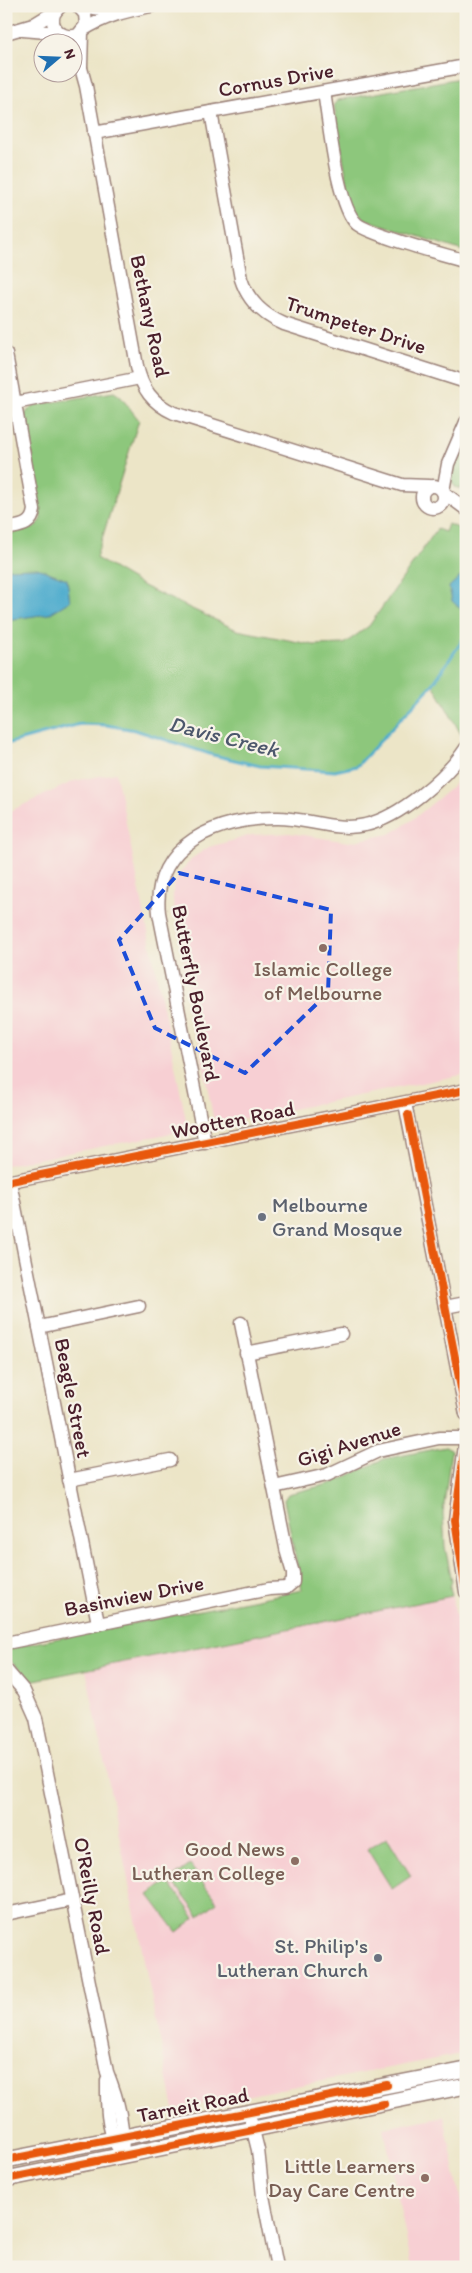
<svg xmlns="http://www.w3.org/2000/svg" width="472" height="2273" font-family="Itim,sans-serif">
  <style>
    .built { fill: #f7cfd3 }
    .green { fill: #8dc77b; stroke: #6c7353 }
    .water { fill: #4eaccd; stroke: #4c667c }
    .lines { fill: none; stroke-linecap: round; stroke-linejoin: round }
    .stream { stroke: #4eaccd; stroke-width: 3 }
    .minor-casing { stroke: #9b8279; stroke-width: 15 }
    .major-casing { stroke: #9b8279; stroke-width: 18 }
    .minor { stroke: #fff; stroke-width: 12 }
    .major { stroke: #fff; stroke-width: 15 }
    .cycleway-casing { stroke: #f7f3e8; stroke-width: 11 }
    .cycleway { stroke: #e8590c; stroke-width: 8 }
    .marked { fill: none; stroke: #1d4ed8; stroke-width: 4; stroke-dasharray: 10 6; stroke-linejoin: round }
    .education-dot { fill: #8d6e63; stroke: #f7f3e8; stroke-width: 2 }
    .worship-dot { fill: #6b7280; stroke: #f7f3e8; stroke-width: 2 }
    .labels { text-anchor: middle; stroke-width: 4.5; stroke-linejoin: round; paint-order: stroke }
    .street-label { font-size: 21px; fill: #4a1f2b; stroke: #f7f3e8 }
    .education-label { font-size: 21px; fill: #785e54; stroke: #f7f3e8; text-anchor: end }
    .worship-label { font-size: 21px; fill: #5b616d; stroke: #f7f3e8; text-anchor: start }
    .water-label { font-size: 22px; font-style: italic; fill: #4c576c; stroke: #f7f3e8 }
  </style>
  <rect width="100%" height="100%" fill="#f7f3e8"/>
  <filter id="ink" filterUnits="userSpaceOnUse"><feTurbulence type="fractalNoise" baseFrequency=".02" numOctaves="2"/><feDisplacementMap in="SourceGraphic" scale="10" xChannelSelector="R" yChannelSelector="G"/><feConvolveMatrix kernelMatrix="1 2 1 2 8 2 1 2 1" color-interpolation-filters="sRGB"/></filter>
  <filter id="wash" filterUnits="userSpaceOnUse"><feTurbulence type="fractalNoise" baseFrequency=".0096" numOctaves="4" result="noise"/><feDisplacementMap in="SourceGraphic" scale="20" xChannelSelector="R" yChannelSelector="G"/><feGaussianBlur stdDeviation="1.12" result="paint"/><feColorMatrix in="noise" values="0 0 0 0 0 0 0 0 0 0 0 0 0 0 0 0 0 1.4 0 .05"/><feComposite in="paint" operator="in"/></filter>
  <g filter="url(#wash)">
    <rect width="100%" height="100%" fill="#ece5c7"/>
    <!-- built -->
    <g class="built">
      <path d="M466,770V1074L222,1123L213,1117L173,901V887L181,871L194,857L209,847L252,835L289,833L349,842L390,834L412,820L451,788Z"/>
      <path d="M116,773L188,1130L6,1165V813L74,781Z"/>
      <path d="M452,1596L466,1666V2053L174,2110L86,1670Z"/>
      <path d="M444,2116L466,2228V2267H412L384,2128Z"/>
    </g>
    <!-- green -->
    <g class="green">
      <path d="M466,77V252L365,219L356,211L350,197L334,106L338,100Z"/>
      <path d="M114,392L120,396L139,420L96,558L145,587L237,630L314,645L344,644L369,626L437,529L445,532L448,524L466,531V731L462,736L433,684L357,766L335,771L260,766L213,755L135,730L106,725L80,724L6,744V534L34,528L41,519L25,414L31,407L36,405Z"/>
      <path d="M466,437V491L455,487L451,480L454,464Z"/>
      <path d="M446,1447L451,1451L443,1513L445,1547L452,1581L450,1587L452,1596L30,1681L6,1656L9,1648L302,1590L284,1500L288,1494L333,1483L384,1459Z"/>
      <path d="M387,1837L411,1876L392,1889L367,1849Z"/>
      <path d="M190,1865L217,1902L199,1916L171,1879Z"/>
      <path d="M168,1881L195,1918L177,1932L149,1895Z"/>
    </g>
    <!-- water -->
    <g class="water">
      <path d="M37,568L67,579L70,601L49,614L6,620V569Z"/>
      <path d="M466,571V614L452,601L449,587Z"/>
    </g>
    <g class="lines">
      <!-- stream -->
      <path class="stream" d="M6,744L80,724L106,725L135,730L213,755L260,766L335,771L357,766L433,684L466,635"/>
    </g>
  </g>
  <g filter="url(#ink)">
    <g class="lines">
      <defs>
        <g id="minor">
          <path d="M61,6C43,19 58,42 78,35L86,25L85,14L78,6"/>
          <path d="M79,6L116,11"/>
          <path d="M23,30L58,33"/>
          <path d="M83,30C105,16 126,11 151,6"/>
          <path d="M6,33L33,25L56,11"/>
          <path d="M72,51L81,68L86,86L137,366C142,389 152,403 174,413L402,485L428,486"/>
          <path d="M81,66L82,32"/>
          <path d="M324,92C329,121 337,207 357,224C373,236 443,254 466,261"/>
          <path d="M211,112L241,279C248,301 263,315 284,324L466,382"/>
          <path d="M94,133L466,66"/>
          <path d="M6,354L34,510C32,526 20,526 6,529"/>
          <path d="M15,403L140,378"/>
          <circle cx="433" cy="497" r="11"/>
          <path d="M443,491L448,464L466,422"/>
          <path d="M443,492L466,509"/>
          <path d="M405,1103L466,1414"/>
          <path d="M205,1143L159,913C151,844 220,817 278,818C307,818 336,832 365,825C399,818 447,777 466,748"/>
          <path d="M6,1182L466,1090"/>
          <path d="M10,1182L98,1623"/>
          <path d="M445,1307L466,1303"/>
          <path d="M39,1327L139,1306"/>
          <path d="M246,1353L341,1334"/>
          <path d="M466,1438L455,1520L466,1592"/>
          <path d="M69,1480L170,1460"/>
          <path d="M274,1487L327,1475L378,1451L439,1438H466"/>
          <path d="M6,1643L269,1589L286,1588L293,1582V1573L287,1553L241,1323"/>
          <path d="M6,1670L24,1691L36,1718L107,2072C118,2100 125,2126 122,2156"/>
          <path d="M6,1914L72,1900"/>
          <path d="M107,2080C107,2101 106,2127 117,2146"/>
          <path d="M251,2122L258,2150L263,2196L277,2267"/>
        </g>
        <g id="major">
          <path d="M6,2160L466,2070"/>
          <path d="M6,2179L466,2086"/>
        </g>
      </defs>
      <!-- minor casing -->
      <use href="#minor" class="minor-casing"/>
      <!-- major casing -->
      <use href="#major" class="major-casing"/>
      <!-- minor -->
      <use href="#minor" class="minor"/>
      <!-- major -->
      <use href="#major" class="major"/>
      <defs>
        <g id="cycleway">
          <path d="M408,1115L466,1414"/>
          <path d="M6,1182L466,1090"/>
          <path d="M466,1438L455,1520L466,1592"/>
          <path d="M6,2160L387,2085"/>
          <path d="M6,2179L384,2104"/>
        </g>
      </defs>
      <!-- cycleway casing -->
      <use href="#cycleway" class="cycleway-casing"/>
      <!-- cycleway -->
      <use href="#cycleway" class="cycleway"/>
    </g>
  </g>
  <!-- marked area -->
  <path class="marked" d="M179,873L331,910L328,993L245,1073L155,1028L119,940Z"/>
  <!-- markers -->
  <g class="education-dot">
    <circle cx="323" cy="948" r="5"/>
    <circle cx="295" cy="1861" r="5"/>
    <circle cx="425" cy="2178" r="5"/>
  </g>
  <g class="worship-dot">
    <circle cx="262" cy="1217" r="5"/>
    <circle cx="378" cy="1958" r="5"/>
  </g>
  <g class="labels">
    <!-- street labels -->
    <g class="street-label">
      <text transform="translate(276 80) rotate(-10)" y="7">Cornus Drive</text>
      <text transform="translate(150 316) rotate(78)" y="7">Bethany Road</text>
      <text transform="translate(356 325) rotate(18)" y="7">Trumpeter Drive</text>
      <text transform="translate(196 993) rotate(79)" y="7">Butterfly Boulevard</text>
      <text transform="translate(233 1120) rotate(-11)" y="7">Wootten Road</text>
      <text transform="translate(73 1398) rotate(79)" y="7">Beagle Street</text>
      <text transform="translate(349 1444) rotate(-18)" y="7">Gigi Avenue</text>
      <text transform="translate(134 1596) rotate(-11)" y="7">Basinview Drive</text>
      <text transform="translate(92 1896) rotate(79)" y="7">O'Reilly Road</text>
      <text transform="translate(193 2105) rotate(-11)" y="7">Tarneit Road</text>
    </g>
    <!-- education labels -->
    <g class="education-label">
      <text x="323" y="976" text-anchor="middle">Islamic College<tspan x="323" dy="24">of Melbourne</tspan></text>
      <text x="285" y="1856">Good News<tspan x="285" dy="24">Lutheran College</tspan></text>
      <text x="415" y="2173">Little Learners<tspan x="415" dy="24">Day Care Centre</tspan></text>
    </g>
    <!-- worship labels -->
    <g class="worship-label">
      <text x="272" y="1212">Melbourne<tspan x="272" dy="24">Grand Mosque</tspan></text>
      <text x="368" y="1953" text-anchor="end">St. Philip's<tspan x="368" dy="24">Lutheran Church</tspan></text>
    </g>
    <!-- water labels -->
    <g class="water-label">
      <text transform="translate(224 736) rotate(14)" y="8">Davis Creek</text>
    </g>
  </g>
  <!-- margin -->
  <rect width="472" height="2273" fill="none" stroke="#f7f3e8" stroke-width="25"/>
  <!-- north arrow -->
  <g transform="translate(58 58) rotate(71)"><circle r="24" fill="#f7f3e8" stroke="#b29e9c"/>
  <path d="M0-4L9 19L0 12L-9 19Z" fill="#1f6fb2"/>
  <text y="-8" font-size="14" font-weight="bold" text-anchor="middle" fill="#4a1f2b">N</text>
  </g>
</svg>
